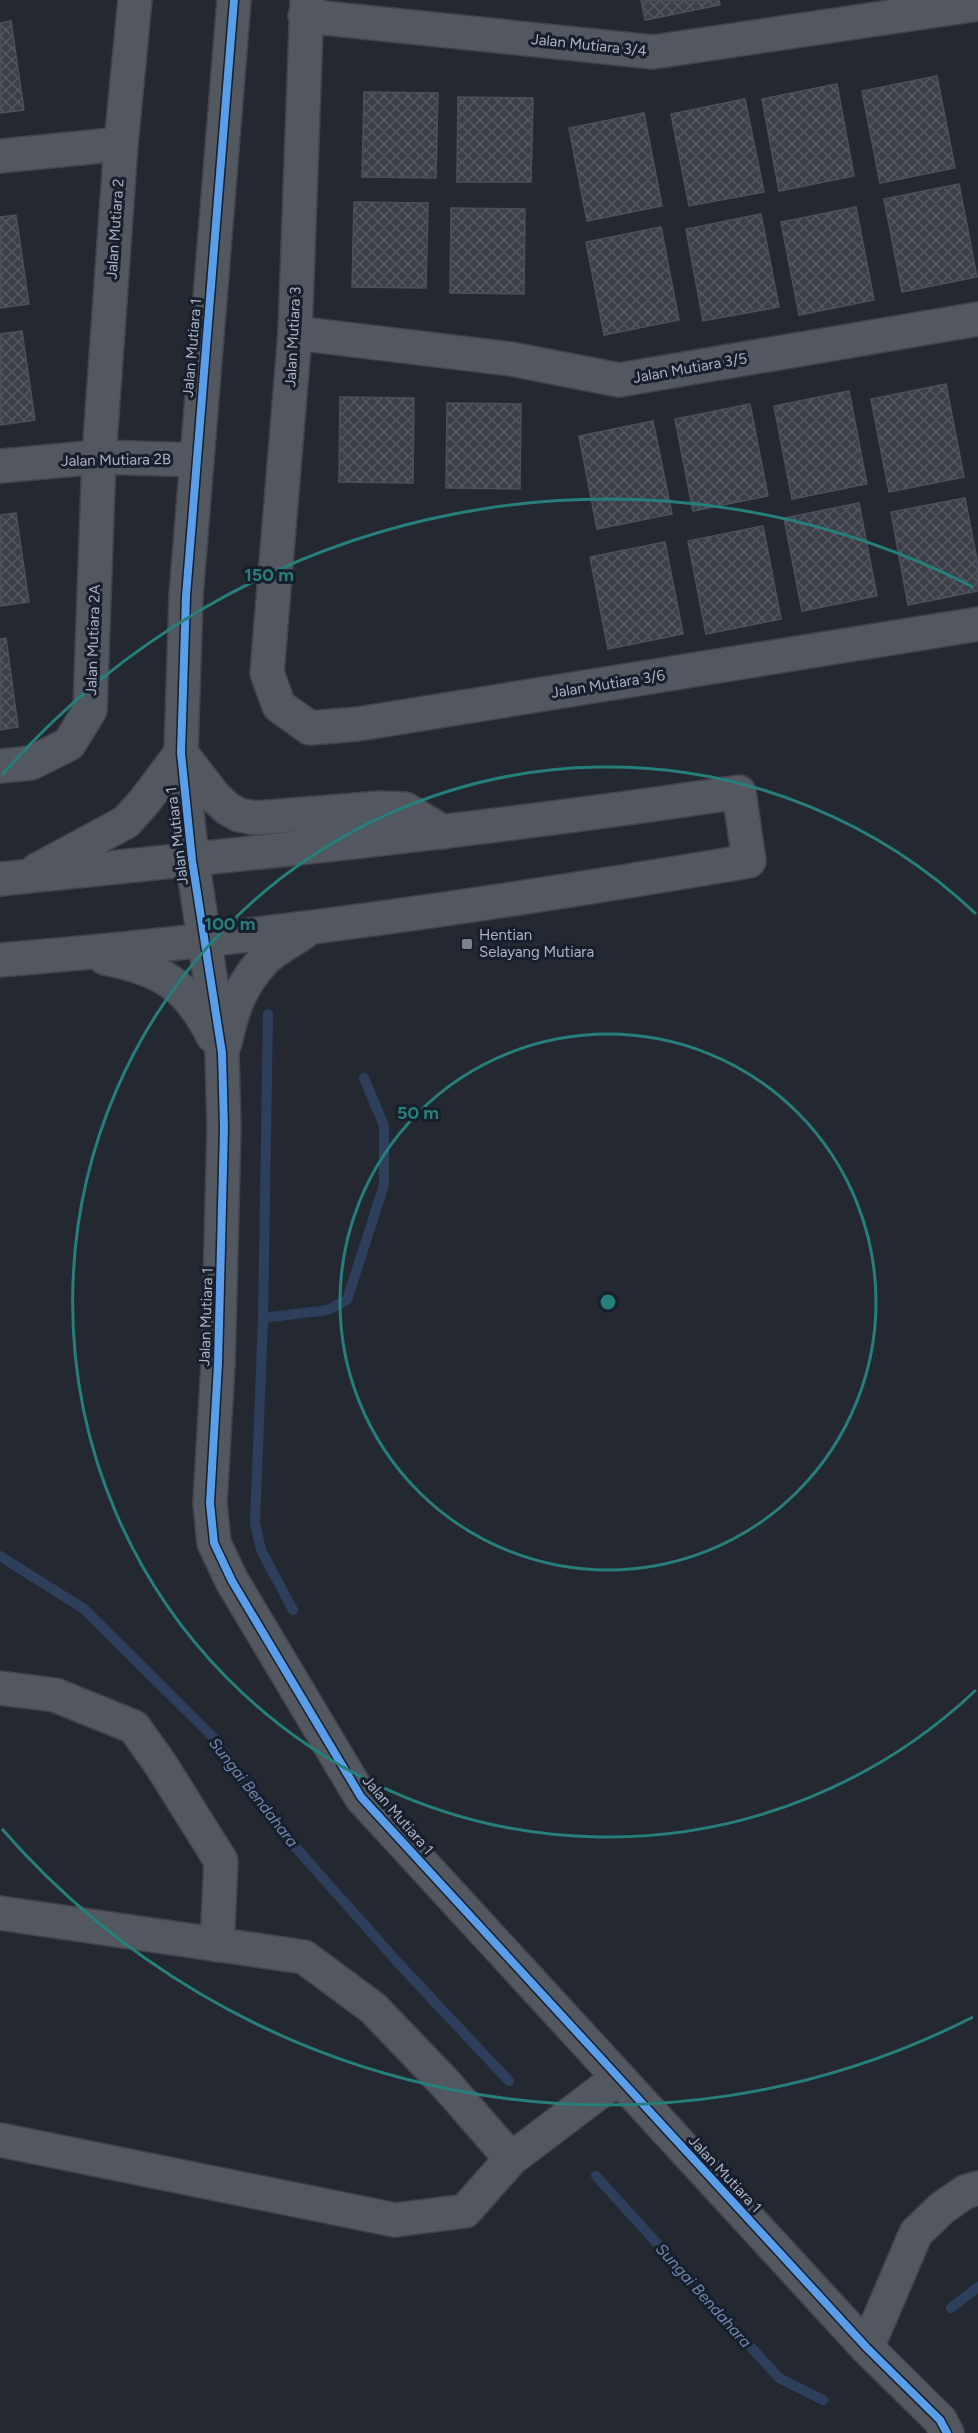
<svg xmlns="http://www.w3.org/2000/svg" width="978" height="2433" font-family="Figtree,sans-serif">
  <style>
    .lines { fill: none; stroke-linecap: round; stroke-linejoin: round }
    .stream { stroke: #2e3f5c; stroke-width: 10 }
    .building { fill: url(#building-cross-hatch); stroke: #4b505a; stroke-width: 1.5 }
    .minor-casing { stroke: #40434a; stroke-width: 36 }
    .minor { stroke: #525760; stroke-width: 33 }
    .cycleway-casing { stroke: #171e2c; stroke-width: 11 }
    .cycleway { stroke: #5a9eea; stroke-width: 8 }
    .ring { fill: none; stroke: #267f7b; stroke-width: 3 }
    .poi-dot { fill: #7c8291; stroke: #171e2c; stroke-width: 2 }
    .labels { text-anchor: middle; stroke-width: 6; stroke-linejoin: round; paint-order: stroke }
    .street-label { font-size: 15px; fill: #abb3c5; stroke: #171e2c }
    .poi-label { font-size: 15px; fill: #abb3c5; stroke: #171e2c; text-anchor: start }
    .water-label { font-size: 16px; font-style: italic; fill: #7187b0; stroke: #171e2c }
    .centre { fill: #267f7b; stroke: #171e2c; stroke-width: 3 }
    .ring-label { font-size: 18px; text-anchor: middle; font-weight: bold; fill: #267f7b; stroke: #171e2c; stroke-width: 6; stroke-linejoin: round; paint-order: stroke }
  </style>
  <defs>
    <pattern id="building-cross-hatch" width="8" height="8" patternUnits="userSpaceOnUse" patternTransform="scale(1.5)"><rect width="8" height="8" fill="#3b3f48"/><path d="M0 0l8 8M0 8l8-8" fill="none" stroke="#555861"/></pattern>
  </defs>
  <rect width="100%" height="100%" fill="#242831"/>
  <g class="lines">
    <!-- stream -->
    <g class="stream">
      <path d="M268,1014L263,1318L255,1523L261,1550L293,1610"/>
      <path d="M263,1318L328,1310L347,1300L384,1185V1126L364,1078"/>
      <path d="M0,1556L84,1609L212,1736L273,1822L401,1966L509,2081"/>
      <path d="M596,2176L779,2378L823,2400"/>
      <path d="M951,2308L978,2287"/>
    </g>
  </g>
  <!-- building -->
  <g class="building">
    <path d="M641,0H719L720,5L645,20Z"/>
    <path d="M11,21L24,110L0,113V23Z"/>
    <path d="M937,76L955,168L880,183L862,91Z"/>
    <path d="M837,84L854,176L779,191L762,99Z"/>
    <path d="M364,92L438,93L436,178L362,177Z"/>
    <path d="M458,97L533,98L531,182H457Z"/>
    <path d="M745,99L764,192L689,206L671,114Z"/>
    <path d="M644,113L662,206L587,221L569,128Z"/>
    <path d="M959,184L977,277L902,292L884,199Z"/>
    <path d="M354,202L428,203L426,288L352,287Z"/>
    <path d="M856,207L874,300L799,315L781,222Z"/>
    <path d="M451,208L525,209L524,294L450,293Z"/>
    <path d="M761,214L779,307L703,321L686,229Z"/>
    <path d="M16,215L29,304L0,308V217Z"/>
    <path d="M661,227L679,320L604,335L586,242Z"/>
    <path d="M22,331L35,420L0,425V334Z"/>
    <path d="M946,384L964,477L889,492L871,399Z"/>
    <path d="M849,391L867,484L792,499L774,406Z"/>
    <path d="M340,397L414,398L413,483L339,482Z"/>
    <path d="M447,403L521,404L520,489L446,488Z"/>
    <path d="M750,404L768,496L693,511L675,419Z"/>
    <path d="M653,421L672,514L597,529L579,436Z"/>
    <path d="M965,498L978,565V591L908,605L891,512Z"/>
    <path d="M859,503L877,596L802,611L784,518Z"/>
    <path d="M16,513L29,602L0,606V515Z"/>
    <path d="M763,526L781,619L706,634L688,541Z"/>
    <path d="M665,542L683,634L608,649L590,557Z"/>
    <path d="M6,638L18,727L0,730V639Z"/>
  </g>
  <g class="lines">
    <defs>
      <g id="minor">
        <path d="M234,0L186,596L181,753L192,860L222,1053L224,1128L218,1364L210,1503L214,1543L232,1581L361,1797L867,2348L940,2420L947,2433"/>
        <path d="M307,0L295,333L267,673L279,706L310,728L358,724L978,624"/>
        <path d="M305,16L653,52L978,4"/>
        <path d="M0,156L121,144"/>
        <path d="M295,333L511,359L619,380L978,319"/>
        <path d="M0,466L99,457L197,460"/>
        <path d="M181,753L215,797L228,809L239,815L256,818L381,808L405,809L443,832"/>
        <path d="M0,766L31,763L69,744L90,710L99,457L121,144L135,0"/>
        <path d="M37,870L126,822L144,802L181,753"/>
        <path d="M0,879C247,854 493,829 739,792L749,861C500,903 252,940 0,960"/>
        <path d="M105,958C161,969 187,984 213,1036"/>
        <path d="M225,1043C232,1010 241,983 266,958C277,948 293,940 305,931"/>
        <path d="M0,1688L55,1695L134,1727L161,1765L221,1861L217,1945"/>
        <path d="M0,1913L304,1957L373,2008L445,2083L511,2159L618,2078"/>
        <path d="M0,2140L395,2220L465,2211L511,2159"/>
        <path d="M867,2348L916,2233L942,2208L965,2192L978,2188"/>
      </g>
    </defs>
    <!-- minor casing -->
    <use href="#minor" class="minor-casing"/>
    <!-- minor -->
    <use href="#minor" class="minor"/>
    <defs>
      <path id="cycleway" d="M234,0L186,596L181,753L192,860L222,1053L224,1128L218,1364L210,1503L214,1543L232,1581L361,1797L867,2348L940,2420L947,2433"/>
    </defs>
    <!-- cycleway casing -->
    <use href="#cycleway" class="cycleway-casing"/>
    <!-- cycleway -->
    <use href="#cycleway" class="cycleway"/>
  </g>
  <!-- distance rings -->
  <g class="ring">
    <circle cx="608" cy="1302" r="268"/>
    <path d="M976 1690A535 535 0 1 1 976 914"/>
    <path d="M973 2017A803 803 0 0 1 2 1829M2 775A803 803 0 0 1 973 587"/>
  </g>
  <!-- markers -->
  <rect class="poi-dot" x="461" y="938" width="12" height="12" rx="3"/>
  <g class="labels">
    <!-- street labels -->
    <g class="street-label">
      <text transform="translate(589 45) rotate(6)" y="5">Jalan Mutiara 3/4</text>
      <text transform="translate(115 229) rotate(-86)" y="5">Jalan Mutiara 2</text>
      <text transform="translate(293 337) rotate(-87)" y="5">Jalan Mutiara 3</text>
      <text transform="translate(192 348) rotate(-85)" y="5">Jalan Mutiara 1</text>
      <text transform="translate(690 368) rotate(-10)" y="5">Jalan Mutiara 3/5</text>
      <text transform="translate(116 460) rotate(-1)" y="5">Jalan Mutiara 2B</text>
      <text transform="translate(93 640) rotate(-88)" y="5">Jalan Mutiara 2A</text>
      <text transform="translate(608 684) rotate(-9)" y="5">Jalan Mutiara 3/6</text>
      <text transform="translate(177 836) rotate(-97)" y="5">Jalan Mutiara 1</text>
      <text transform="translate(206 1317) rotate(-88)" y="5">Jalan Mutiara 1</text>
      <text transform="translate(398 1815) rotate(49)" y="5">Jalan Mutiara 1</text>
      <text transform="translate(725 2174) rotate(47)" y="5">Jalan Mutiara 1</text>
    </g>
    <!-- poi labels -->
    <g class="poi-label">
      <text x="479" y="940">Hentian<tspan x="479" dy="17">Selayang Mutiara</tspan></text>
    </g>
    <!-- water labels -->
    <g class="water-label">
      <text transform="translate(254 1792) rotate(52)" y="6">Sungai Bendahara</text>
      <text transform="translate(704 2295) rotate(48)" y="6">Sungai Bendahara</text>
    </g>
  </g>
  <circle cx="608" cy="1302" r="9" class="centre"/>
  <g class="ring-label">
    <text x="269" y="581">150 m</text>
    <text x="230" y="930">100 m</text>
    <text x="418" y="1119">50 m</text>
  </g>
</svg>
